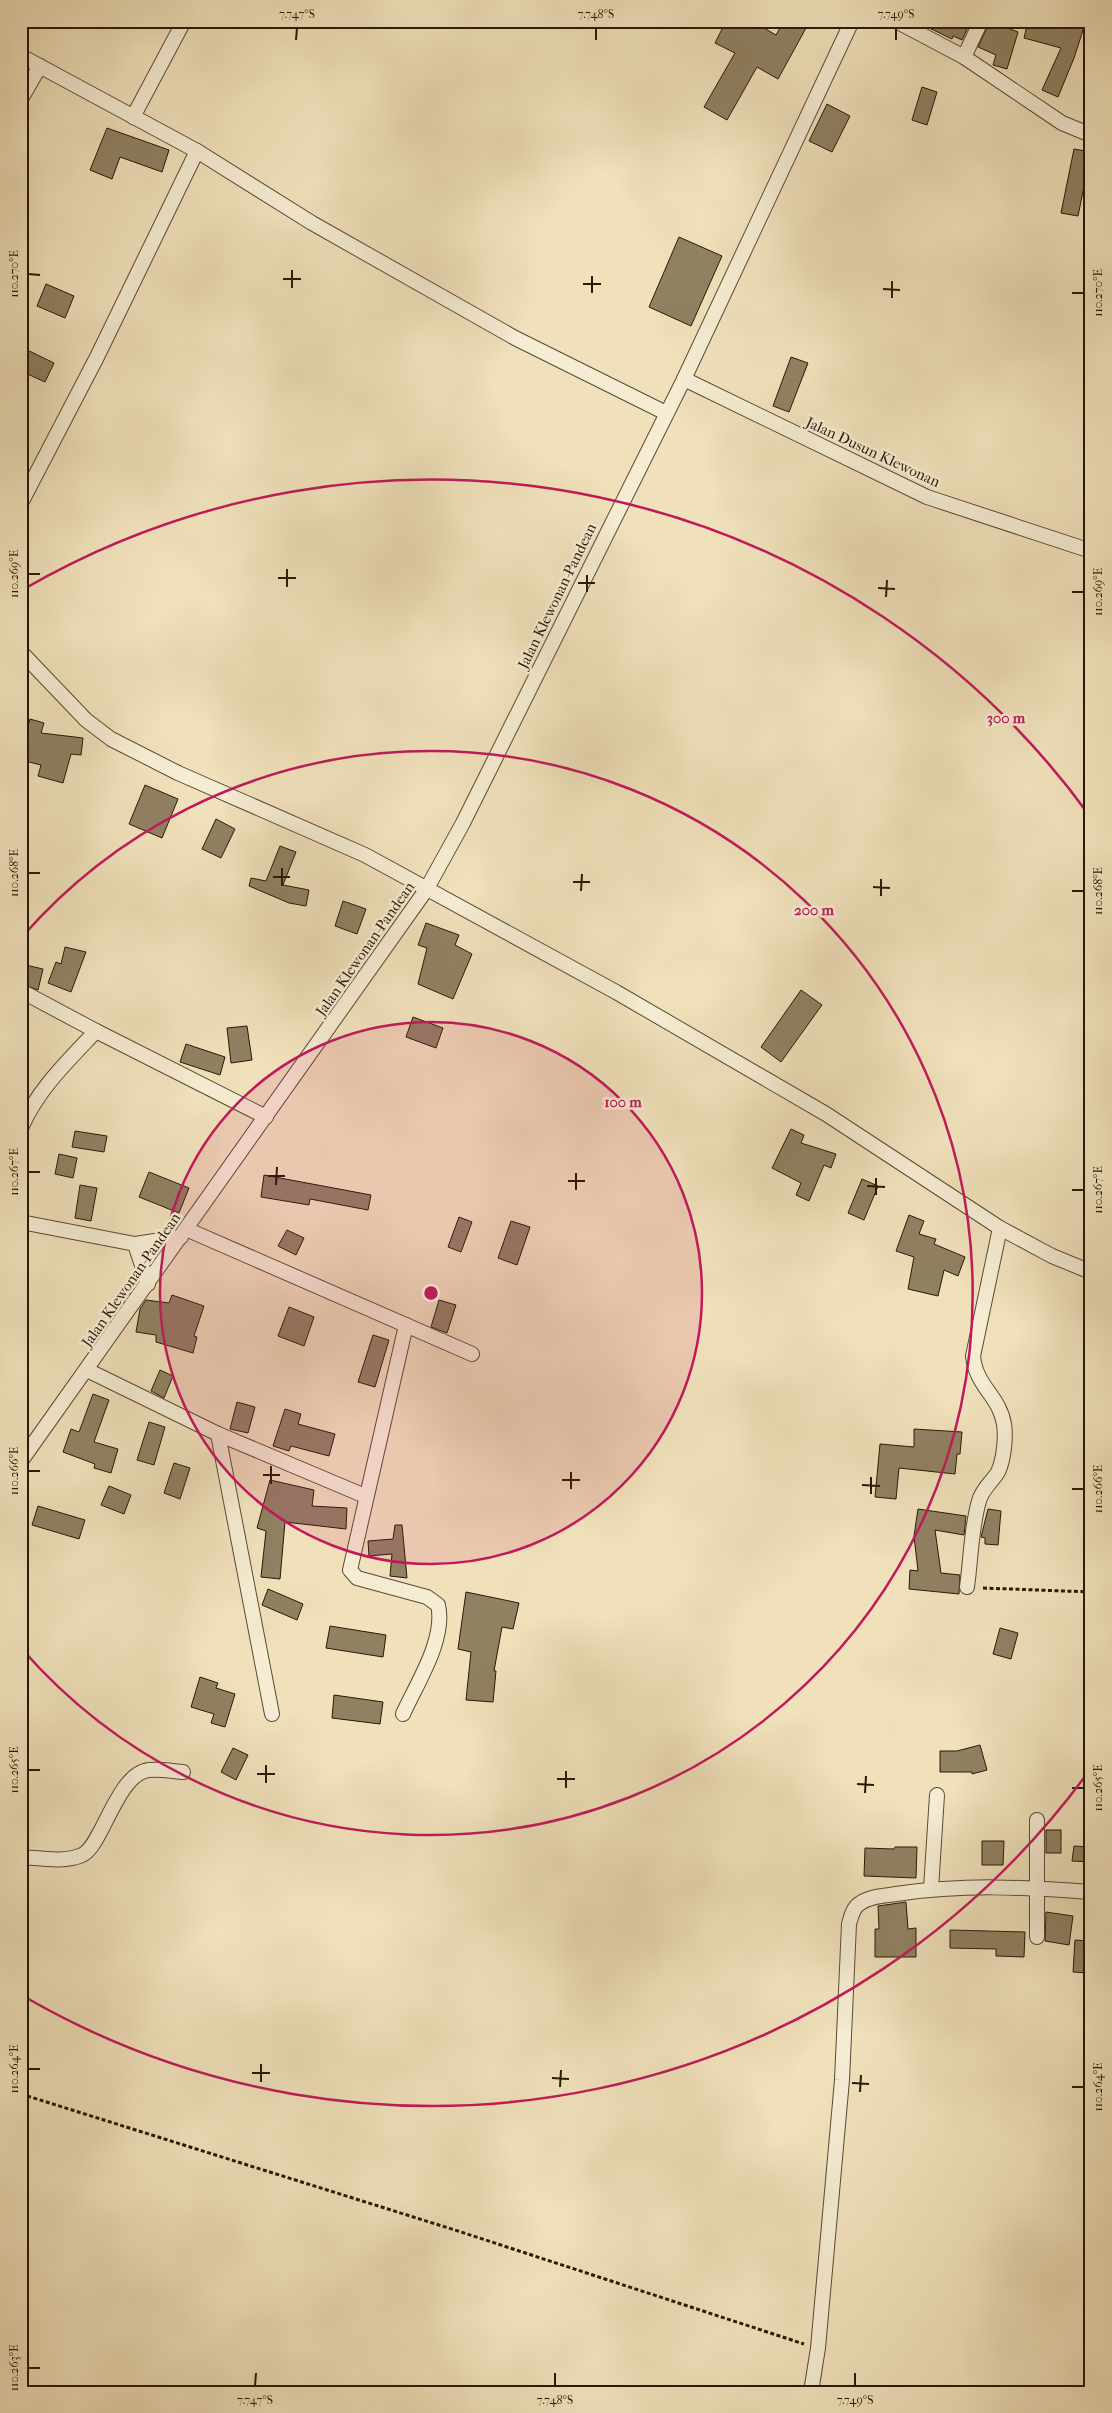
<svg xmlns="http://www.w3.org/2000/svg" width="1112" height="2413" font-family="'IM FELL French Canon',serif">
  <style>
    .building { fill: #908163; stroke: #281804 }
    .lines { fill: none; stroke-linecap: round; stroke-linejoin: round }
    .minor-casing { stroke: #5a4a32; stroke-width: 16 }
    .path { stroke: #281804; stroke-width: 3; stroke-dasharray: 4 2.5; stroke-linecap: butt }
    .minor { stroke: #f5ecd3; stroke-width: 14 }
    .ticks { fill: none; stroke: #281804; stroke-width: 2 }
    .ring { fill: none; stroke: #c2185b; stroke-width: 2.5 }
    .labels { text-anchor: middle; stroke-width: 5; stroke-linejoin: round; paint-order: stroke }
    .street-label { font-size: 15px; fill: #281804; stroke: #f5ecd3 }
    .centre { fill: #c2185b; stroke: #f5ecd3; stroke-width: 2.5 }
    .ring-label { font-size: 15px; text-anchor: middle; font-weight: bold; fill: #c2185b; stroke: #f5ecd3; stroke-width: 5; stroke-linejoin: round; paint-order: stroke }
    .neatline { fill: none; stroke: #281804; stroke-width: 2 }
    .ticks-label { font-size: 12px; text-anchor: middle; fill: #281804 }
  </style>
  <rect width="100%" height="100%" fill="#f0e1bb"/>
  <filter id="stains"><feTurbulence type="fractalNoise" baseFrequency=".004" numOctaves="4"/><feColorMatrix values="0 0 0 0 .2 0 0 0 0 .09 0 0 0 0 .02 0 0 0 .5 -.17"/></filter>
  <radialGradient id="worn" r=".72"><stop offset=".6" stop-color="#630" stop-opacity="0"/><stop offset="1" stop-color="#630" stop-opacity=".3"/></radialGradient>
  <!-- building -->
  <g class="building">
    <path d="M726,21H752L776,35L784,21H794L806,28L778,79L757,67L727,120L704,107L735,53L715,43Z"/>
    <path d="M915,21H971L962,40L953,36L952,39Z"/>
    <path d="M990,21L1018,32L1007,69L993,65L996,55L978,47Z"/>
    <path d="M1028,21H1086L1074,58L1058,97L1042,90L1061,48L1024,38Z"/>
    <path d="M922,87L937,92L927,125L912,120Z"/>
    <path d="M827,104L850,116L832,152L809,141Z"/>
    <path d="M107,128L169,150L162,172L120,157L112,179L90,170Z"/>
    <path d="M1074,149L1091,152L1078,216L1061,213Z"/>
    <path d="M679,237L722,256L691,326L649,307Z"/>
    <path d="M46,284L74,296L65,318L37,306Z"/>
    <path d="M21,347L54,363L45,382L21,371Z"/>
    <path d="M791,357L808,363L789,412L773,406Z"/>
    <path d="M30,719L44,723L41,733L83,738L81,755L71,754L63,783L38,776L41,765L21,760V749Z"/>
    <path d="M145,785L178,799L162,838L129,824Z"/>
    <path d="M216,819L235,829L221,858L202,849Z"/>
    <path d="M280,846L296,852L283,885L309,890L306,906L289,903L249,886L251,878L266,881Z"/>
    <path d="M343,901L366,909L357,934L335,926Z"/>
    <path d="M426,923L459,935L455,945L472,954L453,999L418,984L427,948L418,945Z"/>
    <path d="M65,947L86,952L71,992L48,983L56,962L61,964Z"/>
    <path d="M21,964L43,969L38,990L21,984Z"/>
    <path d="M801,990L822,1005L781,1062L761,1047Z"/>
    <path d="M413,1017L443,1028L436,1048L406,1037Z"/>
    <path d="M247,1026L252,1060L231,1063L227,1028Z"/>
    <path d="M186,1044L225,1057L220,1075L180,1062Z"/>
    <path d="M791,1129L804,1135L801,1143L836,1154L831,1168L824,1165L809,1201L796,1195L801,1183L772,1168Z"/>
    <path d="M75,1131L107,1136L104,1152L72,1147Z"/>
    <path d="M59,1154L77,1158L73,1178L55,1174Z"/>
    <path d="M149,1172L189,1188L179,1213L139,1197Z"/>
    <path d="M264,1175L371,1195L368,1210L310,1199L309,1205L261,1197Z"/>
    <path d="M862,1179L878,1186L864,1220L848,1213Z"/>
    <path d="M80,1185L97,1188L91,1221L75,1218Z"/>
    <path d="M909,1215L924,1221L919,1234L936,1239L934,1244L965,1257L958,1276L944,1270L938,1296L908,1289L914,1257L896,1251Z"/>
    <path d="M459,1217L472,1222L461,1252L448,1247Z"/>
    <path d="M511,1221L530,1227L517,1265L498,1258Z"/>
    <path d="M287,1230L304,1238L296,1255L278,1246Z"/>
    <path d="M172,1295L204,1306L194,1336L197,1337L193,1353L156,1342V1335L136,1332L140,1309L146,1300L169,1303Z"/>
    <path d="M439,1300L456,1305L447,1333L431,1327Z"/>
    <path d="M289,1307L314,1317L304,1346L278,1336Z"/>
    <path d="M373,1335L389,1340L375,1387L358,1382Z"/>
    <path d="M160,1370L173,1376L164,1398L151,1391Z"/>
    <path d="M93,1394L109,1400L94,1442L118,1449L111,1473L94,1468L95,1464L63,1452L71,1429L79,1432Z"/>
    <path d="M237,1402L255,1407L248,1433L230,1429Z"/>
    <path d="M285,1409L301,1414L298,1424L335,1434L329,1456L291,1446L289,1451L273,1446Z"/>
    <path d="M149,1422L165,1427L154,1465L137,1460Z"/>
    <path d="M914,1429L962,1432L960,1454H957L955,1474L899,1468L896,1499L875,1497L880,1444L914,1447Z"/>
    <path d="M174,1463L190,1468L180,1499L164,1493Z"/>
    <path d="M270,1480L314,1490L312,1506L347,1508L346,1529L285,1522L280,1579L261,1577L266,1531L257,1528Z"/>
    <path d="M109,1486L131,1495L124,1514L101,1505Z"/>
    <path d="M38,1506L85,1520L79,1539L32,1525Z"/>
    <path d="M918,1509L966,1516L964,1535L935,1530L941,1573L960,1575L959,1594L909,1589L910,1570L918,1571L914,1536Z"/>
    <path d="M988,1509L1001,1511L998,1545L985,1544V1538L981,1537Z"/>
    <path d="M395,1525H402L407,1578L390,1576L392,1554L369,1556L368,1541L393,1539Z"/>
    <path d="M268,1589L303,1604L297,1620L262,1605Z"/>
    <path d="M466,1592L519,1603L513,1629L502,1627L494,1671H496L493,1702L466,1700L471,1652L458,1649Z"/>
    <path d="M330,1626L386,1635L383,1657L326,1648Z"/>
    <path d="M1000,1628L1018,1633L1011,1659L993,1654Z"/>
    <path d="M200,1677L218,1683L216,1688L235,1694L225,1727L211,1723L214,1714L191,1707Z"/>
    <path d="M334,1695L383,1702L380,1724L332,1718Z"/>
    <path d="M980,1745L987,1770L972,1774V1772H940V1751H957Z"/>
    <path d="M233,1748L248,1755L236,1780L221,1772Z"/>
    <rect x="1046" y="1830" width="15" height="23"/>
    <path d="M982,1841H1004L1003,1865H982Z"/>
    <path d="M1074,1846L1091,1847V1862L1072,1861Z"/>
    <path d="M895,1847H917L916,1878L864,1876L865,1848L894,1849Z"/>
    <path d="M906,1902L908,1929L916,1928V1957H875V1929H879L878,1906Z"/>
    <path d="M1046,1912L1073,1916L1069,1945L1045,1941Z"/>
    <path d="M950,1930L1025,1932L1024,1957L996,1956V1949L950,1948Z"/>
    <path d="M1075,1940L1090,1941L1088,1973L1073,1972Z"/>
  </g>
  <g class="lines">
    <defs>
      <g id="minor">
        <path d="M896,21L964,57L1062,123L1091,135"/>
        <path d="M21,56L197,151"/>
        <path d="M964,57L981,21"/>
        <path d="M21,99L40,66"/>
        <path d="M133,117L184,21"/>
        <path d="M684,379L852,21"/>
        <path d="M21,503L97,357L197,151L312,223L515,338L666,413"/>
        <path d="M21,652L86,720L111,739L178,773L365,855L616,992L826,1114L1000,1228L1052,1256L1091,1272"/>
        <path d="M23,992L96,1031L266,1117"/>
        <path d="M21,1128C38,1089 67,1062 96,1031"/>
        <path d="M21,1222L135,1244L181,1237"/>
        <path d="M186,1229L472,1354"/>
        <path d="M135,1244L148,1284"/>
        <path d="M87,1370L218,1434L365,1496"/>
        <path d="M218,1434L272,1714"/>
        <path d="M21,1461L426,890L463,823L684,379L927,497L1091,551"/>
        <path d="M967,1587C971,1559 971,1528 979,1501C982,1489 992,1482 998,1472C1004,1459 1006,1437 1004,1424C999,1395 976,1387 973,1356L1000,1228"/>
        <path d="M403,1714C417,1683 446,1639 438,1605L427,1597L357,1578L350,1570L406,1325"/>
        <path d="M21,1857C40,1858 64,1863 82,1855C102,1847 117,1773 149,1770C160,1769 172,1771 183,1772"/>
        <path d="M931,1889L937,1795"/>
        <path d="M1037,1937V1820"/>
        <path d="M811,2392L818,2348L842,2080L849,1924C851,1917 853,1908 859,1904C869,1896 884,1896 896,1894C964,1884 1022,1887 1091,1892"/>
      </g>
    </defs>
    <!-- minor casing -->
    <use href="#minor" class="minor-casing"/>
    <!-- path -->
    <g class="path">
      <path d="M983,1588L1091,1592"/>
      <path d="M21,2094L458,2231L804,2344"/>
    </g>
    <!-- minor -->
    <use href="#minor" class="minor"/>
  </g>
  <!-- ticks -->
  <path class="ticks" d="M296,40L297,28M596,40V28M896,40V28M28,274L40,275M283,279H301M583,284H601M292,288V270M883,289L900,290M592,293V276M1072,293H1084M892,298V281M28,574H40M278,578H296M578,583H595M287,587V569M878,588L895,589M587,592V575M1072,592H1084M886,597L887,580M28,873H40M273,877H290M573,882H590M282,886V868M873,887L890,888M581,891L582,874M1072,891H1084M881,896V879M28,1172H40M268,1176H285M568,1181H585M276,1185L277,1167M867,1186L885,1187M576,1190V1173M1072,1190H1084M876,1195V1178M28,1471H40M263,1475H280M562,1480H580M271,1484V1466M862,1485L880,1486M571,1489V1472M1072,1489H1084M871,1494V1477M28,1770H40M257,1774H275M557,1779H575M266,1783V1765M857,1784L874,1785M566,1788V1771M1072,1788H1084M865,1793L866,1776M28,2069H40M252,2073H270M552,2078L569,2079M261,2082V2064M852,2083L869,2084M560,2087L561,2070M1072,2087H1084M860,2092L861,2075M28,2368H40M255,2386L256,2373M555,2386V2373M855,2386V2373"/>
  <!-- distance rings -->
  <circle cx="431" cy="1293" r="271" fill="#c2185b" fill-opacity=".12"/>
  <g class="ring">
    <circle cx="431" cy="1293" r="271"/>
    <path d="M22 937A542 542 0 1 1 22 1649"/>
    <path d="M1089 1771A813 813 0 0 1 25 1997M24 589A813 813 0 0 1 1089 815"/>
  </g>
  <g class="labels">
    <!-- street labels -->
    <g class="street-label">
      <text transform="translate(873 452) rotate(25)" y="5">Jalan Dusun Klewonan</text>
      <text transform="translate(557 596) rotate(-64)" y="5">Jalan Klewonan-Pandean</text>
      <text transform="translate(365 949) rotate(-55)" y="5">Jalan Klewonan-Pandean</text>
      <text transform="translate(131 1280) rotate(-55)" y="5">Jalan Klewonan-Pandean</text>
    </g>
  </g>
  <circle cx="431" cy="1293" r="8" class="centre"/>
  <g class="ring-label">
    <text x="1006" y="723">300 m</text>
    <text x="814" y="915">200 m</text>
    <text x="623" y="1107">100 m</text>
  </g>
  <!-- margin -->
  <rect width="1112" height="2413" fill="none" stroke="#f0e1bb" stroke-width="55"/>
  <rect x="28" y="28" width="1056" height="2358" class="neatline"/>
  <g class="ticks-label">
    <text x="297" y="18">7.747°S</text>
    <text x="596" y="18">7.748°S</text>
    <text x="896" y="18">7.749°S</text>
    <text transform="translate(14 274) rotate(-90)" y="4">110.270°E</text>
    <text transform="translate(1098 293) rotate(-90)" y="4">110.270°E</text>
    <text transform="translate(14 574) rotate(-90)" y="4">110.269°E</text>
    <text transform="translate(1098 592) rotate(-90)" y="4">110.269°E</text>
    <text transform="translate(14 873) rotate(-90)" y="4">110.268°E</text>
    <text transform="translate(1098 891) rotate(-90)" y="4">110.268°E</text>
    <text transform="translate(14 1172) rotate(-90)" y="4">110.267°E</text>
    <text transform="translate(1098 1190) rotate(-90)" y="4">110.267°E</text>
    <text transform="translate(14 1471) rotate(-90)" y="4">110.266°E</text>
    <text transform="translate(1098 1489) rotate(-90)" y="4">110.266°E</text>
    <text transform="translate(14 1770) rotate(-90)" y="4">110.265°E</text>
    <text transform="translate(1098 1788) rotate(-90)" y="4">110.265°E</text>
    <text transform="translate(14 2069) rotate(-90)" y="4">110.264°E</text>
    <text transform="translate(1098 2087) rotate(-90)" y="4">110.264°E</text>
    <text transform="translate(14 2368) rotate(-90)" y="4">110.263°E</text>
    <text x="255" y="2404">7.747°S</text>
    <text x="555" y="2404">7.748°S</text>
    <text x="855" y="2404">7.749°S</text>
  </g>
  <rect width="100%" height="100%" filter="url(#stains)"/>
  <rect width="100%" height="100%" fill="url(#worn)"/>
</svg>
